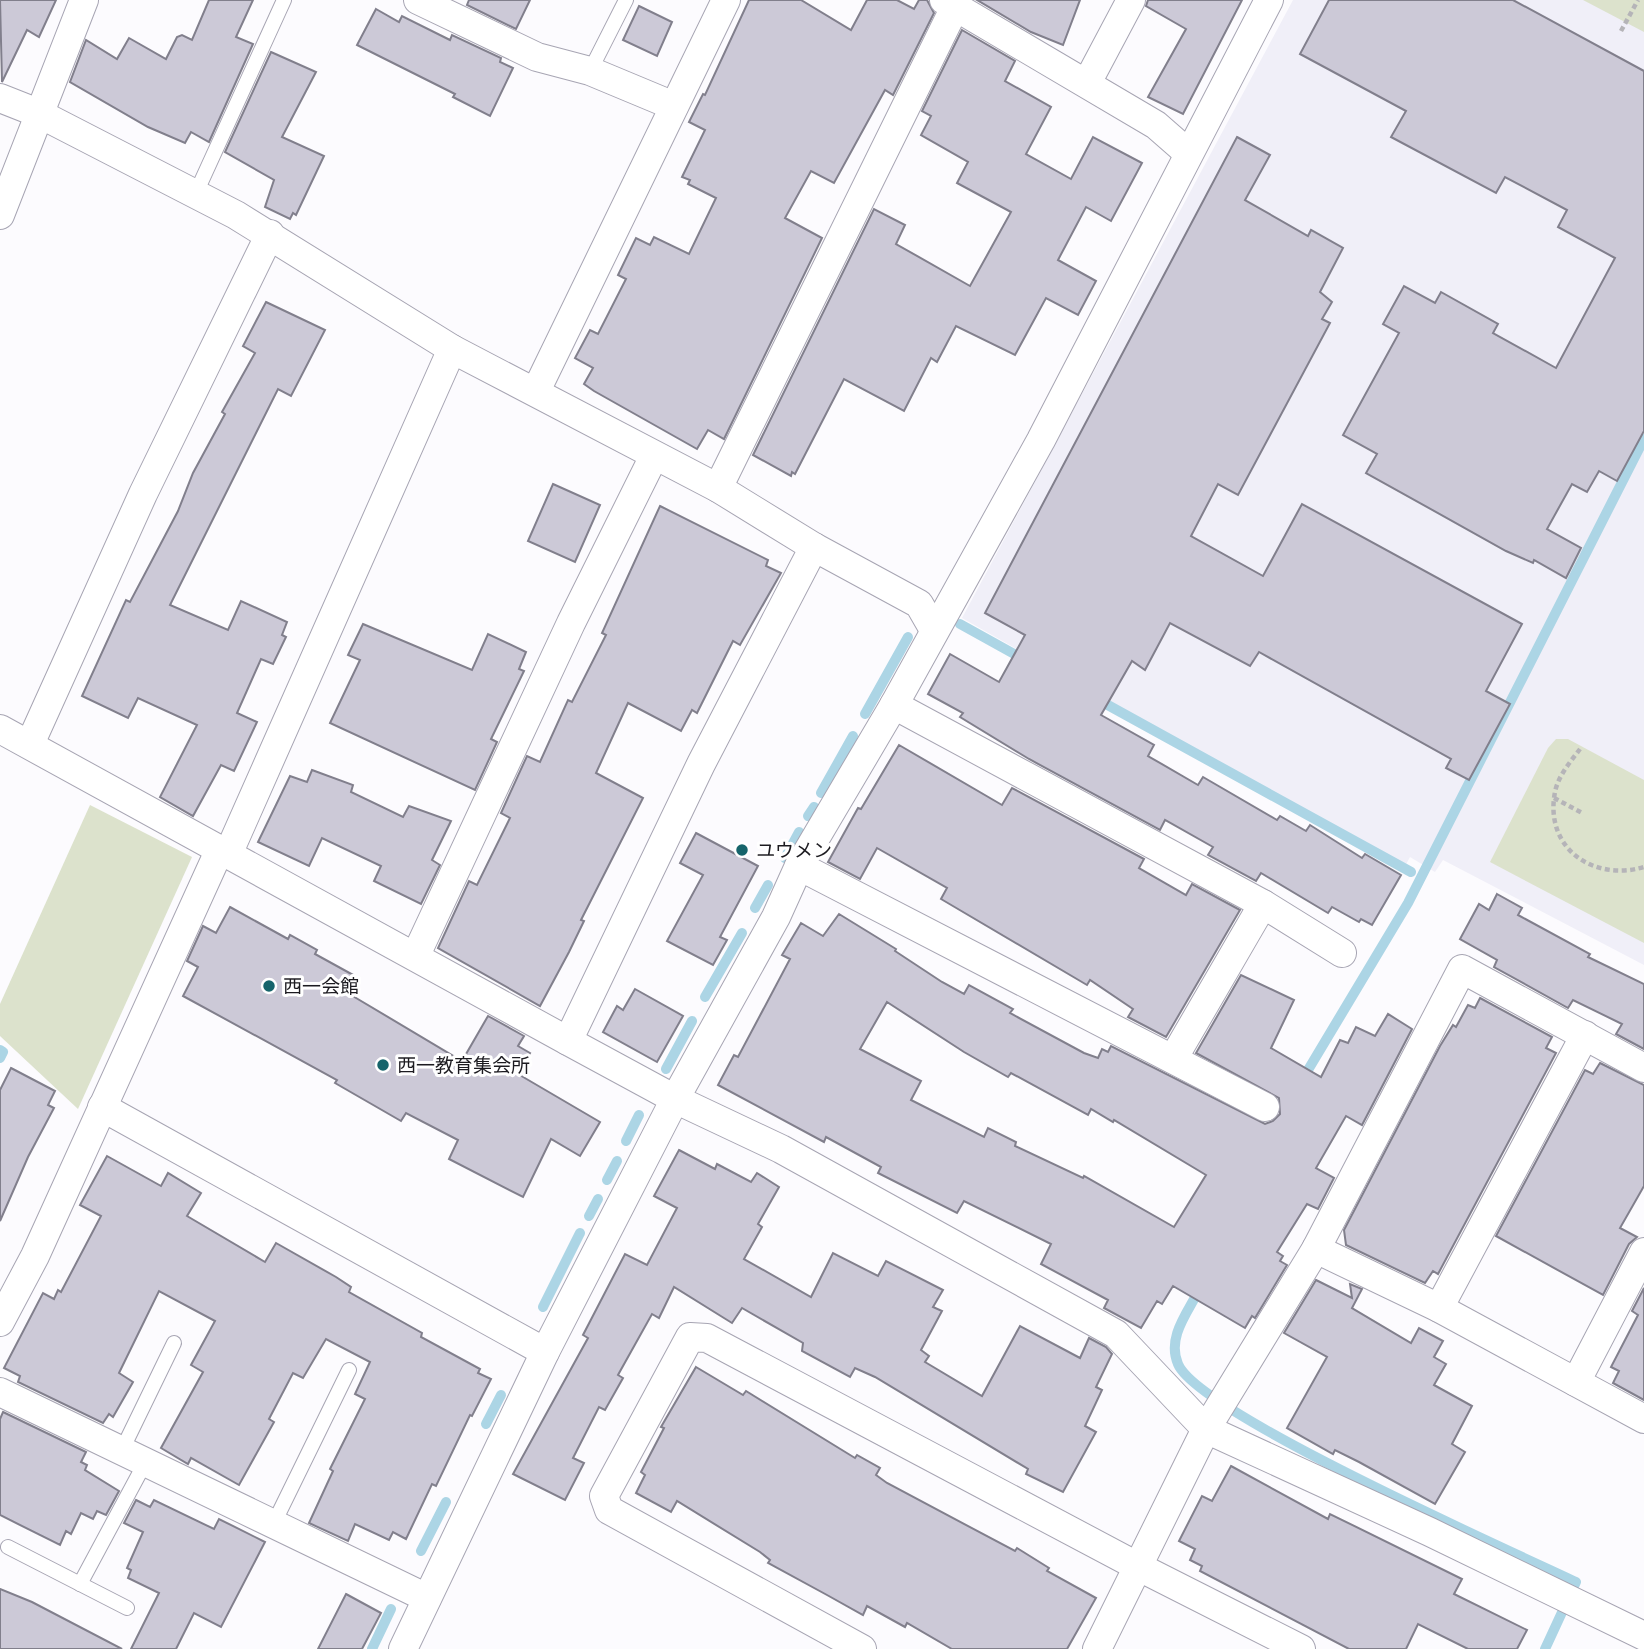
<svg xmlns="http://www.w3.org/2000/svg" width="1644" height="1649" font-family="'Asap Condensed','Noto Sans JP',sans-serif">
  <style>
    .built { fill: #f0eff8 }
    .green { fill: #dce2cc }
    .lines { fill: none; stroke-linecap: round; stroke-linejoin: round }
    .stream { stroke: #acd5e5; stroke-width: 10 }
    .building { fill: #ccc9d7; stroke: #817f8c; stroke-width: 2; fill-rule: evenodd }
    .service-casing { stroke: #a7a5b3; stroke-width: 16 }
    .minor-casing { stroke: #a7a5b3; stroke-width: 30 }
    .path { stroke: #b5b4b8; stroke-width: 4.5; stroke-dasharray: 5 3.5; stroke-linecap: butt }
    .service { stroke: #fff; stroke-width: 14 }
    .minor { stroke: #fff; stroke-width: 28 }
    .poi-dot { fill: #16646b; stroke: #fff; stroke-width: 2.5 }
    .labels { text-anchor: middle; stroke-width: 6; stroke-linejoin: round; paint-order: stroke }
    .poi-label { font-size: 19px; fill: #1c1b20; stroke: #fff; text-anchor: start }
  </style>
  <rect width="100%" height="100%" fill="#fcfbfe"/>
  <!-- built -->
  <path class="built" d="M1293,0H1644V965L1443,860L1435,872L1410,857L1404,868L962,618Z"/>
  <!-- green -->
  <g class="green">
    <path d="M1583,0H1644V32Z"/>
    <path d="M1556,739H1568L1644,780V943L1490,862L1548,748Z"/>
    <path d="M90,805L192,857L78,1109L0,1036V1004Z"/>
  </g>
  <g class="lines">
    <!-- stream -->
    <g class="stream">
      <path d="M960,624L1025,660"/>
      <path d="M1095,698L1411,872"/>
      <path d="M865,714L908,637"/>
      <path d="M821,793L853,736"/>
      <path d="M808,816L814,807"/>
      <path d="M785,858L799,832"/>
      <path d="M755,908L768,885"/>
      <path d="M705,997L742,933"/>
      <path d="M0,1050L3,1052L0,1058"/>
      <path d="M666,1069L692,1021"/>
      <path d="M1302,1080L1408,903L1644,439"/>
      <path d="M626,1141L639,1115"/>
      <path d="M607,1180L617,1161"/>
      <path d="M589,1216L598,1199"/>
      <path d="M1201,1286C1190,1310 1166,1336 1178,1364C1198,1413 1513,1552 1576,1582L1545,1649"/>
      <path d="M543,1307L580,1233"/>
      <path d="M486,1424L501,1395"/>
      <path d="M421,1551L446,1502"/>
      <path d="M372,1649L391,1609"/>
    </g>
  </g>
  <!-- building -->
  <g class="building">
    <path d="M0,0H56L39,37L27,30L2,82Z"/>
    <path d="M209,0H253L236,37L253,44L209,142L191,132L185,143L148,127L70,82L86,40L117,59L129,38L166,59L177,37L182,35L192,40Z"/>
    <path d="M469,0H530L516,29L467,5Z"/>
    <path d="M749,0H801L851,30L867,0H897L914,9L919,0H927L934,13L893,95L885,90L834,183L811,171L785,218L822,238L724,439L708,430L697,449L594,391L584,384L593,368L575,358L590,330L598,334L626,279L618,275L636,238L650,245L654,237L689,254L716,198L688,184L690,180L682,177L705,130L689,122L703,94L705,95Z"/>
    <path d="M977,0H1080L1063,45L1031,32Z"/>
    <path d="M1148,0H1242L1183,114L1148,97L1186,29L1146,6Z"/>
    <path d="M1329,0H1513L1644,71V431L1617,481L1599,471L1587,492L1572,484L1547,529L1581,548L1566,578L1534,560L1533,563L1506,551L1366,473L1377,454L1343,435L1399,333L1383,324L1404,286L1435,303L1441,292L1498,324L1493,333L1556,368L1615,258L1558,227L1567,210L1505,177L1496,193L1391,137L1406,111L1300,54Z"/>
    <path d="M639,6L672,22L657,56L623,40Z"/>
    <path d="M376,9L399,22L402,16L450,40L452,35L501,58L500,62L513,68L490,116L453,97L455,94L357,45Z"/>
    <path d="M962,30L1015,61L1005,81L1051,107L1026,154L1071,179L1093,137L1142,163L1111,221L1086,207L1058,260L1096,281L1078,315L1046,298L1015,355L956,326L937,362L931,358L904,411L844,379L795,474L792,472L791,476L753,455L874,209L905,225L896,244L970,286L1011,212L957,183L968,162L921,135L931,116L922,111Z"/>
    <path d="M271,52L316,72L282,137L324,156L296,215L293,213L290,219L265,207L274,180L225,152Z"/>
    <path d="M1237,137L1270,155L1245,200L1308,236L1311,230L1343,248L1320,292L1332,302L1322,319L1330,323L1238,495L1218,484L1191,536L1263,576L1302,504L1522,624L1486,691L1510,704L1469,780L1446,768L1451,759L1259,652L1250,666L1170,623L1145,670L1132,661L1101,715L1154,745L1148,756L1198,785L1203,777L1277,820L1280,816L1306,831L1310,825L1362,858L1365,854L1401,875L1372,925L1361,919L1359,922L1332,907L1328,913L1261,873L1256,881L1208,855L1213,847L1165,820L1160,830L1029,759L960,717L963,713L928,694L950,654L999,682L1025,635L985,613Z"/>
    <path d="M266,302L325,330L291,396L278,389L170,605L228,630L241,601L287,622L282,635L286,637L273,664L261,659L237,713L257,722L234,771L221,765L193,816L160,797L197,725L138,698L128,718L82,696L126,600L130,602L178,511L193,473L225,414L222,412L255,353L243,346Z"/>
    <path d="M553,484L600,505L575,562L528,541Z"/>
    <path d="M660,506L768,560L766,566L781,573L740,645L733,641L697,713L692,710L681,731L628,703L596,773L643,798L581,920L584,921L569,952L540,1006L438,948L469,881L477,885L510,818L501,813L527,756L540,762L568,700L572,702L606,635L602,633Z"/>
    <path d="M363,624L472,670L488,634L526,652L519,669L524,671L491,739L497,742L475,790L330,723L360,660L348,655Z"/>
    <path d="M899,745L1002,805L1012,788L1144,859L1139,868L1186,895L1192,884L1240,910L1166,1037L1128,1017L1133,1009L1090,980L1087,985L941,899L947,888L877,848L860,879L828,862L858,808L861,809Z"/>
    <path d="M312,770L353,785L351,792L403,817L409,806L451,821L432,860L440,865L421,904L374,881L381,866L322,838L309,866L258,842L290,776L307,782Z"/>
    <path d="M696,833L758,866L720,937L727,940L713,965L667,941L703,875L680,863Z"/>
    <path d="M1497,894L1522,908L1518,915L1590,954L1588,957L1644,984V1049L1616,1034L1622,1024L1573,1000L1568,1008L1494,967L1497,960L1460,939L1479,904L1489,910Z"/>
    <path d="M230,907L288,939L290,935L317,950L315,954L355,976L346,992L462,1061L488,1016L524,1036L518,1046L530,1053L518,1074L600,1122L580,1156L551,1139L523,1197L449,1159L458,1140L406,1113L401,1121L335,1083L337,1080L183,996L198,967L187,961L203,926L216,933Z"/>
    <path d="M839,914L896,949L895,951L942,982L964,994L969,985L1013,1009L1010,1013L1084,1053L1098,1058L1102,1049L1108,1052L1111,1046L1265,1124L1273,1121L1280,1114L1279,1098L1196,1053L1241,975L1294,1000L1271,1048L1321,1077L1340,1040L1348,1043L1356,1027L1375,1036L1388,1014L1412,1029L1362,1125L1346,1116L1316,1168L1334,1178L1318,1209L1307,1204L1277,1252L1283,1256L1280,1261L1287,1265L1255,1318L1252,1316L1245,1328L1173,1286L1162,1304L1157,1301L1141,1328L1104,1308L1108,1300L1041,1264L1051,1244L964,1201L957,1213L878,1173L881,1167L826,1137L824,1142L718,1085L734,1055L738,1057L790,959L782,955L801,923L823,936ZM887,1002L964,1052L1008,1077L1011,1073L1088,1115L1091,1109L1113,1122L1114,1120L1206,1175L1174,1227L1084,1176L1083,1178L1015,1146L1016,1142L988,1128L984,1137L911,1100L921,1081L860,1049Z"/>
    <path d="M635,989L683,1016L657,1062L603,1032L617,1006L623,1010Z"/>
    <path d="M1480,998L1552,1037L1546,1048L1556,1053L1438,1274L1433,1271L1425,1283L1346,1245L1344,1230L1440,1046L1453,1025L1456,1027L1468,1005L1475,1008Z"/>
    <path d="M1600,1063L1644,1085V1186L1620,1228L1637,1237L1629,1244L1603,1295L1496,1236L1585,1070L1593,1074Z"/>
    <path d="M11,1068L55,1091L48,1105L54,1108L28,1157L0,1221V1090Z"/>
    <path d="M679,1150L715,1169L717,1164L751,1182L757,1173L779,1187L758,1224L762,1227L744,1259L811,1297L833,1253L878,1276L886,1261L943,1290L933,1307L942,1311L921,1350L929,1356L925,1362L982,1396L1020,1326L1080,1358L1089,1338L1106,1347L1112,1354L1096,1387L1102,1390L1085,1426L1096,1432L1063,1492L1026,1474L1028,1469L875,1377L855,1368L850,1377L802,1351L803,1343L742,1308L732,1323L674,1287L659,1318L652,1314L618,1375L623,1378L605,1410L599,1407L573,1458L584,1463L565,1500L513,1474L588,1338L583,1335L625,1254L647,1265L677,1208L654,1196Z"/>
    <path d="M107,1156L161,1186L168,1173L201,1193L187,1216L265,1262L276,1243L336,1277L351,1287L349,1292L422,1333L421,1337L480,1369L478,1373L491,1379L472,1416L470,1415L436,1486L432,1484L406,1539L393,1532L389,1540L355,1524L348,1541L309,1523L333,1471L330,1469L365,1399L355,1394L370,1362L326,1339L303,1378L293,1373L269,1419L274,1422L239,1485L191,1458L188,1464L161,1448L203,1372L191,1365L215,1321L159,1291L119,1373L133,1382L113,1417L109,1414L103,1423L18,1382L20,1376L4,1368L43,1293L54,1299L58,1290L61,1292L101,1216L80,1205Z"/>
    <path d="M1316,1280L1352,1298L1350,1284L1362,1289L1352,1308L1411,1343L1419,1328L1443,1341L1434,1357L1446,1364L1434,1385L1472,1406L1452,1444L1465,1452L1435,1504L1359,1462L1335,1450L1333,1454L1287,1428L1327,1357L1284,1333Z"/>
    <path d="M1644,1288V1400L1613,1383L1619,1371L1611,1367L1638,1315L1632,1311Z"/>
    <path d="M696,1367L743,1395L746,1391L855,1458L857,1455L880,1468L876,1475L887,1483L1015,1551L1017,1548L1049,1568L1047,1571L1096,1598L1067,1649H952L907,1623L905,1627L867,1606L863,1615L827,1595L768,1563L770,1560L760,1552L677,1501L671,1512L636,1493L645,1475L641,1472L664,1428L661,1427Z"/>
    <path d="M3,1412L86,1452L81,1462L87,1465L85,1470L119,1491L106,1515L97,1511L93,1519L81,1513L71,1534L66,1531L60,1545L0,1515V1419Z"/>
    <path d="M1231,1466L1328,1519L1330,1514L1462,1579L1454,1594L1527,1630L1517,1649H1468L1418,1624L1406,1649H1349L1200,1571L1202,1566L1190,1560L1195,1549L1179,1541L1202,1496L1212,1501Z"/>
    <path d="M136,1500L150,1507L154,1500L214,1529L219,1519L265,1542L221,1627L194,1613L176,1649H131L159,1593L128,1578L131,1570L127,1568L143,1532L124,1523Z"/>
    <path d="M0,1589L32,1602L122,1649H0Z"/>
    <path d="M346,1594L381,1613L362,1649H318Z"/>
  </g>
  <g class="lines">
    <defs>
      <g id="service">
        <path d="M590,71L626,0"/>
        <path d="M196,193L284,0"/>
        <path d="M121,1452L174,1343"/>
        <path d="M273,1525L349,1370"/>
        <path d="M8,1547L127,1608"/>
        <path d="M80,1584L145,1463"/>
      </g>
      <g id="minor">
        <path d="M418,0L537,57L590,71L674,106"/>
        <path d="M944,0L1156,125L1188,153"/>
        <path d="M1087,83L1131,0"/>
        <path d="M0,98L38,113L236,215L452,349L718,488L814,547L919,604L934,630"/>
        <path d="M0,215L84,0"/>
        <path d="M536,391L726,0"/>
        <path d="M718,488L955,7"/>
        <path d="M894,705L1263,904L1342,953"/>
        <path d="M0,729L568,1041L675,1099L781,1149L1116,1334L1206,1429L1430,1532L1644,1636"/>
        <path d="M30,744L143,494L270,234"/>
        <path d="M229,852L452,349"/>
        <path d="M799,866L1265,1107"/>
        <path d="M416,955L571,623L654,456"/>
        <path d="M568,1041L701,764L814,547"/>
        <path d="M1173,1059L1263,904"/>
        <path d="M102,1107L545,1352"/>
        <path d="M1316,1249L1439,1308L1644,1419"/>
        <path d="M1439,1308L1585,1035"/>
        <path d="M0,1322L35,1256L220,849"/>
        <path d="M1576,1382L1644,1252"/>
        <path d="M0,1392L427,1598"/>
        <path d="M403,1649L545,1352L675,1099L776,917L799,866L894,705L1041,440L1269,0"/>
        <path d="M862,1649L609,1510L604,1496L690,1337L707,1338L1137,1566L1301,1649"/>
        <path d="M1097,1649L1206,1429L1316,1249L1462,969L1644,1068"/>
      </g>
    </defs>
    <!-- service casing -->
    <use href="#service" class="service-casing"/>
    <!-- minor casing -->
    <use href="#minor" class="minor-casing"/>
    <!-- path -->
    <g class="path">
      <path d="M1621,31L1638,0"/>
      <path d="M1580,749C1571,761 1558,776 1555,792C1544,848 1593,882 1644,867"/>
      <path d="M1554,798L1584,814"/>
    </g>
    <!-- service -->
    <use href="#service" class="service"/>
    <!-- minor -->
    <use href="#minor" class="minor"/>
  </g>
  <!-- markers -->
  <g class="poi-dot">
    <circle cx="742" cy="850" r="7"/>
    <circle cx="269" cy="986" r="7"/>
    <circle cx="383" cy="1065" r="7"/>
  </g>
  <g class="labels">
    <!-- poi labels -->
    <g class="poi-label">
      <text x="756" y="857">ユウメン</text>
      <text x="283" y="993">西一会館</text>
      <text x="397" y="1072">西一教育集会所</text>
    </g>
  </g>
</svg>
